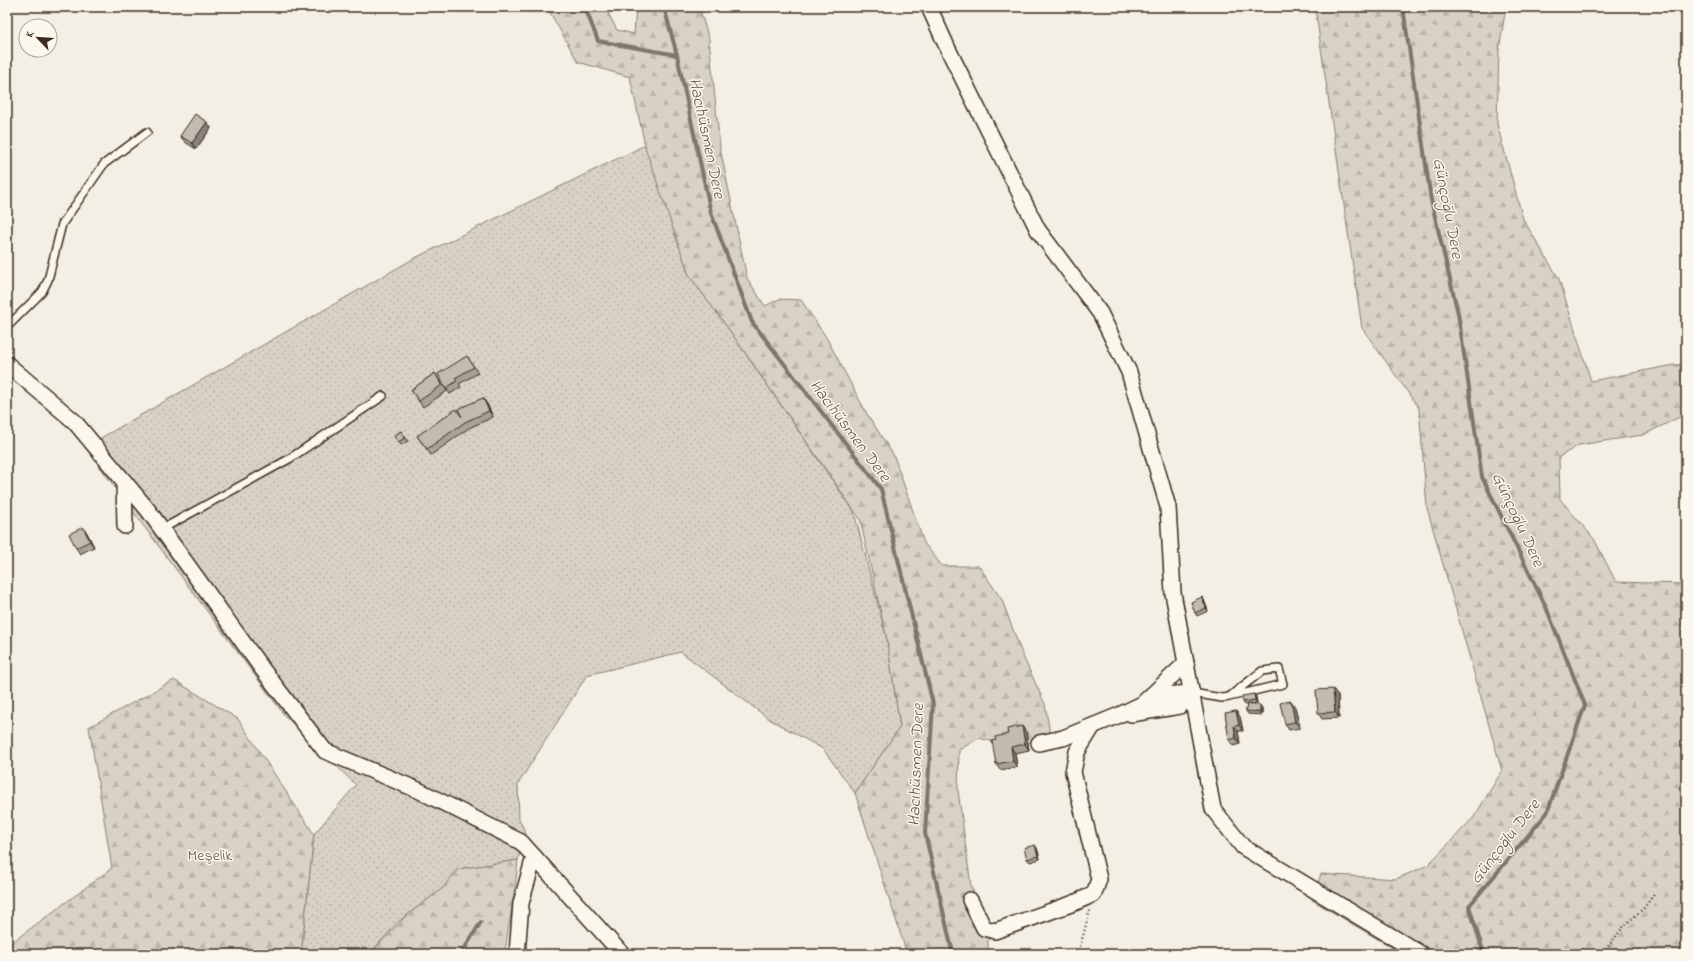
<svg xmlns="http://www.w3.org/2000/svg" width="1693" height="961" font-family="'Indie Flower',sans-serif">
  <style>
    .grass { fill: url(#grass-dots); stroke: #8a7e72 }
    .forest { fill: url(#forest-firs); stroke: #8a7e72 }
    .lines { fill: none; stroke-linecap: round; stroke-linejoin: round }
    .stream { stroke: #817468; stroke-width: 4 }
    .lane-casing { stroke: #3b2a1e; stroke-width: 10 }
    .street-casing { stroke: #3b2a1e; stroke-width: 18 }
    .path { stroke: #3b2a1e; stroke-width: 2.5; stroke-dasharray: 1 3; stroke-linecap: butt }
    .lane { stroke: #fbf7ec; stroke-width: 7 }
    .street { stroke: #fbf7ec; stroke-width: 15 }
    .wall { fill: #a8a197; stroke: #3b2a1e }
    .shaded-wall { fill: #88837b; stroke: #3b2a1e }
    .building { fill: #c3bbb0; stroke: #3b2a1e }
    .labels { text-anchor: middle; stroke-width: 3; stroke-linejoin: round; paint-order: stroke }
    .park-label { font-size: 16px; fill: #625448; stroke: #fbf7ec }
    .water-label { font-size: 17px; font-style: italic; fill: #645549; stroke: #fbf7ec }
  </style>
  <defs>
    <pattern id="grass-dots" width="8" height="8" patternUnits="userSpaceOnUse"><rect width="8" height="8" fill="#d8d1c6"/><path d="M2 2h.1M6 6h.1" fill="none" stroke="#bab4aa" stroke-width="1.8" stroke-linecap="round"/></pattern>
    <pattern id="forest-firs" width="22" height="20" patternUnits="userSpaceOnUse"><rect width="22" height="20" fill="#d8d1c6"/><path d="M5 1l3.5 6h-7zM16 11l3.5 6h-7z" fill="#bab4aa"/></pattern>
  </defs>
  <rect width="100%" height="100%" fill="#f3efe4"/>
  <filter id="ink" filterUnits="userSpaceOnUse"><feTurbulence type="fractalNoise" baseFrequency=".025" numOctaves="2"/><feDisplacementMap in="SourceGraphic" scale="8" xChannelSelector="R" yChannelSelector="G"/><feConvolveMatrix kernelMatrix="1 2 1 2 8 2 1 2 1" color-interpolation-filters="sRGB"/></filter>
  <g filter="url(#ink)">
    <!-- grass -->
    <path class="grass" d="M645,145L689,275L730,331L854,512L887,640L900,727L855,793L823,749L769,719L681,652L587,675L518,784L519,819L526,834L518,860L458,869L443,888L399,921L369,954H301L314,834L356,785L285,716L85,447L413,259Z"/>
    <!-- forest -->
    <g class="forest">
      <path d="M547,7H605L617,30L634,34L636,7H699L709,39L720,148L747,278L765,306L779,299L801,300L826,337L867,414L894,456L924,543L942,566H979L1002,600L1022,654L1045,704L1050,734L1024,745L998,743L979,738L959,750L958,790L971,886L988,927V954H907L855,793L900,727L887,640L860,519L730,331L689,275L646,150L630,77L578,62Z"/>
      <path d="M1315,7H1506L1499,50L1497,124L1523,219L1559,279L1591,381L1674,365L1686,364V414L1643,435L1579,445L1559,457L1560,499L1594,539L1616,582L1686,584V954H1403L1312,900L1321,874L1396,879L1428,865L1474,817L1502,771L1427,508L1419,408L1362,328Z"/>
      <path d="M174,680L238,719L314,834L301,954H7V946L112,868L89,727Z"/>
      <path d="M518,860C516,884 512,907 508,931C506,941 508,945 502,954H370L406,916L443,888L458,869Z"/>
    </g>
    <g class="lines">
      <!-- stream -->
      <g class="stream">
        <path d="M585,7L598,41L677,55L711,213L752,322L881,489L933,704L925,833L953,954"/>
        <path d="M664,7L677,55"/>
        <path d="M1403,7L1431,200L1458,313L1482,477L1546,607L1585,705L1547,813L1469,906L1484,954"/>
        <path d="M461,954L481,922"/>
      </g>
      <defs>
        <g id="lane">
          <path d="M7,327L42,292L48,280L62,224L104,164L147,132"/>
          <path d="M162,529L289,459L383,396"/>
          <path d="M1192,693L1222,698L1229,697L1283,684L1279,669L1262,671L1229,697"/>
        </g>
        <g id="street">
          <path d="M929,7L948,49L1038,230L1100,313L1129,372L1168,507L1173,593L1213,809L1243,847L1421,954"/>
          <path d="M7,364L74,421L148,510L260,666L325,751L418,790L521,842L622,954"/>
          <path d="M124,481L125,526"/>
          <path d="M1151,696L1192,693"/>
          <path d="M1131,714L1180,706L1192,693"/>
          <path d="M1039,743L1063,738L1117,716L1142,704L1186,663"/>
          <path d="M970,900L984,928L995,931L1074,903L1094,894L1099,879L1073,772L1077,752L1093,726"/>
          <path d="M517,954L521,903L534,857"/>
        </g>
      </defs>
      <!-- lane casing -->
      <use href="#lane" class="lane-casing"/>
      <!-- street casing -->
      <use href="#street" class="street-casing"/>
      <!-- path -->
      <g class="path">
        <path d="M1078,954L1090,910"/>
        <path d="M1607,954V948L1624,926L1644,908L1655,893"/>
      </g>
      <!-- lane -->
      <use href="#lane" class="lane"/>
      <!-- street -->
      <use href="#street" class="street"/>
    </g>
    <!-- wall -->
    <g class="wall">
      <path d="M207,122L211,128L196,149L185,142L180,136Z"/>
      <path d="M467,356L478,373L459,384L461,387L450,394L446,388Z"/>
      <path d="M435,373L447,391L423,407L411,390Z"/>
      <path d="M487,404L493,417L469,428L431,455L417,436L462,417Z"/>
      <path d="M401,431L408,441L401,445L394,436Z"/>
      <path d="M83,527L87,533L94,547L80,554L76,548Z"/>
      <path d="M1202,597L1204,600L1208,611L1197,616L1195,613Z"/>
      <path d="M1254,694L1256,697L1257,703L1250,704L1262,708V715L1248,714L1246,711L1247,704L1245,705L1243,702Z"/>
      <path d="M1338,695L1339,718L1322,719L1318,713Z"/>
      <path d="M1295,707L1300,728L1289,730L1285,724Z"/>
      <path d="M1236,711L1240,717L1243,731H1238L1240,744L1233,746L1229,740Z"/>
      <path d="M1026,732L1029,750L1015,753L1017,767L1000,770L996,764V740Z"/>
      <path d="M1037,848L1040,859L1030,862L1027,859Z"/>
    </g>
    <!-- shaded-wall -->
    <g class="shaded-wall">
      <path d="M207,122L211,128L196,149L192,143Z"/>
      <path d="M483,398L487,404L493,417L489,411Z"/>
      <path d="M83,527L87,533L94,547L90,541Z"/>
      <path d="M1202,597L1204,600L1208,611L1206,608Z"/>
      <path d="M1333,689L1338,695L1339,718L1335,712Z"/>
      <path d="M1254,694L1256,697L1257,703L1255,700Z"/>
      <path d="M1291,701L1295,707L1300,728L1295,722Z"/>
      <path d="M1260,705L1262,708V715L1260,712Z"/>
      <path d="M1236,711L1240,717L1243,731L1239,725Z"/>
      <path d="M1022,726L1026,732L1029,750L1025,744Z"/>
      <path d="M1234,726L1238,731L1240,744L1236,738Z"/>
      <path d="M1011,747L1015,753L1017,767L1013,761Z"/>
      <path d="M1035,845L1037,848L1040,859L1038,856Z"/>
    </g>
    <!-- building -->
    <g class="building">
      <path d="M195,114L207,122L192,143L180,136Z"/>
      <path d="M467,356L474,367L455,378L457,381L446,388L438,374Z"/>
      <path d="M435,373L442,385L419,401L411,390Z"/>
      <path d="M483,398L489,411L465,422L427,449L417,436L456,409L462,417L458,409Z"/>
      <path d="M401,431L405,438L398,442L394,436Z"/>
      <path d="M83,527L90,541L76,548L69,534Z"/>
      <path d="M1202,597L1206,608L1195,613L1191,602Z"/>
      <path d="M1333,689L1335,712L1318,713L1316,690Z"/>
      <path d="M1254,694L1255,700L1243,702L1242,696Z"/>
      <path d="M1291,701L1295,722L1285,724L1280,703Z"/>
      <path d="M1247,704L1260,705V712L1246,711Z"/>
      <path d="M1236,711L1239,725L1234,726L1236,738L1229,740L1225,713Z"/>
      <path d="M1022,726L1025,744L1011,747L1013,761L996,764L992,741L996,740L995,737L1008,734L1007,729Z"/>
      <path d="M1035,845L1038,856L1027,859L1024,848Z"/>
    </g>
  </g>
  <g class="labels">
    <!-- park labels -->
    <g class="park-label">
      <text x="210" y="860">Meşelik</text>
    </g>
    <!-- water labels -->
    <g class="water-label">
      <text transform="translate(708 138) rotate(78)" y="6">Hacıhüsmen Dere</text>
      <text transform="translate(1449 208) rotate(79)" y="6">Günçoğlu Dere</text>
      <text transform="translate(851 430) rotate(53)" y="6">Hacıhüsmen Dere</text>
      <text transform="translate(1519 519) rotate(65)" y="6">Günçoğlu Dere</text>
      <text transform="translate(915 765) rotate(-88)" y="6">Hacıhüsmen Dere</text>
      <text transform="translate(1504 841) rotate(-52)" y="6">Günçoğlu Dere</text>
    </g>
  </g>
  <!-- margin -->
  <rect width="1693" height="961" fill="none" stroke="#fbf7ec" stroke-width="24"/>
  <rect x="12" y="12" width="1669" height="937" fill="none" stroke="#3b2a1e" stroke-width="1.5" filter="url(#ink)"/>
  <!-- north arrow -->
  <g transform="translate(38 38) rotate(295)"><circle r="19" fill="#fbf7ec" stroke="#aea59a"/>
  <path d="M0-3L7 15L0 10L-7 15Z" fill="#3b2a1e"/>
  <text y="-6" font-size="11" font-weight="bold" text-anchor="middle" fill="#3b2a1e">K</text>
  </g>
</svg>
